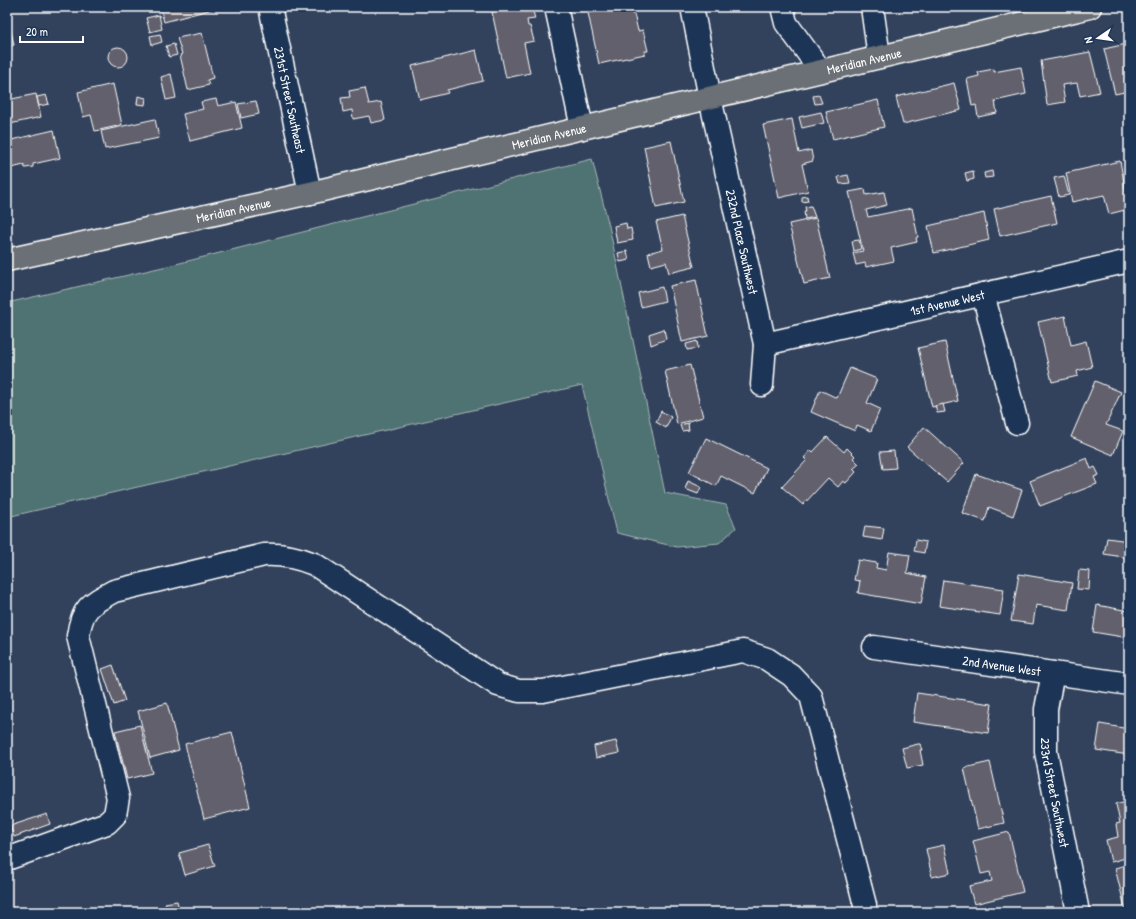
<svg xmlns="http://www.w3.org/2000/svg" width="1136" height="919" font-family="'Patrick Hand',sans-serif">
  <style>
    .green { fill: #4f7272; stroke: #a7b8b8 }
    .building { fill: #62616c; stroke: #fff }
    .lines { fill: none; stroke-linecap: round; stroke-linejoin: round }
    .minor-casing { stroke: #fff; stroke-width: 25 }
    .major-casing { stroke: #fff; stroke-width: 25 }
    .minor { stroke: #1d3557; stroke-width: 22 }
    .major { stroke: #6b6f75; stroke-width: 22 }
    .labels { text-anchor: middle; stroke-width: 3.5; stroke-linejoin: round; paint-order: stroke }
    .street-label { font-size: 13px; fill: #fff; stroke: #1d3557 }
  </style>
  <rect width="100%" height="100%" fill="#32425d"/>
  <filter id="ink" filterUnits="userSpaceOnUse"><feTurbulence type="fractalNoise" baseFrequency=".025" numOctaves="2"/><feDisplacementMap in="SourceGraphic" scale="8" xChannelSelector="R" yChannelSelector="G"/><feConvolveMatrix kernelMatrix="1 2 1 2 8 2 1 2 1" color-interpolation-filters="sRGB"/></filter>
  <g filter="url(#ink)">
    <!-- green -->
    <path class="green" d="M592,159L609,226L665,493L726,505L736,528L719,543L677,547L617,533L582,385L7,517V303L176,264Z"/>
    <!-- building -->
    <g class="building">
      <path d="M160,7H220L164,22Z"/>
      <path d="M491,7H532L535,19L527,20L528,26H530L534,41L524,43L530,73L506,78Z"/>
      <path d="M616,7H630L632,14H634L638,31L643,30L648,51H645V54L599,64L588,13Z"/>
      <path d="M159,15L162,29L150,32L146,18Z"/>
      <path d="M11,31L14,45L7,47V32Z"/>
      <path d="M202,33L213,78L207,80L209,85L188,90L180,55L182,54L177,38Z"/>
      <path d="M160,34L162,42L152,45L150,36Z"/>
      <path d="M174,44L177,55L169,57L166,46Z"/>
      <path d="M1126,44L1129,58V91L1115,94L1104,49Z"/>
      <circle cx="118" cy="57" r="10"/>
      <path d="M476,50L483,81L447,90L448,93L420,100L412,66Z"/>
      <path d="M1090,52L1100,92L1080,96L1077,83L1062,85L1065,102L1047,105L1041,61Z"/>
      <path d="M1021,67L1026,94L995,101L997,113L978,117L976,105L972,106L967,79L979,76L978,72L994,69V72Z"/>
      <path d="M171,74L176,98L166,100L161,77Z"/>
      <path d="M954,83L961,110L903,124L896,97Z"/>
      <path d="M113,84L122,125L95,131L91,115L83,117L78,92Z"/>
      <path d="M365,88L369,104L381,102L385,120L371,123L369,116L353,119L352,110L343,112L341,98L350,97L349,91Z"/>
      <path d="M36,94L41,117L10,124L7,100Z"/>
      <path d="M46,95L49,104L39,106L37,97Z"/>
      <path d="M819,95L822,103L815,104L813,96Z"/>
      <path d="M138,96L146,98L145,105L137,104Z"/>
      <path d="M216,99L218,106L236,102L242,128L190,141L183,114L203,109L201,102Z"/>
      <path d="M878,100L884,127L833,139L826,112Z"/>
      <path d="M256,101L259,114L241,118L238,104Z"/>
      <path d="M821,112L824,123L802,128L799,117Z"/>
      <path d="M155,119L159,138L105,149L101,131Z"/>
      <path d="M792,119L799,153L811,150L813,161L802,164L808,191L779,198L763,125Z"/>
      <path d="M54,130L60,158L33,164V167L25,168L24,165L7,169V141Z"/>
      <path d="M671,141L684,202L656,208L644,147Z"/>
      <path d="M1120,161L1129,209L1109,214L1104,195L1072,202L1066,173Z"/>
      <path d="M973,171L974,179L967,181L965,173Z"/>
      <path d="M992,171L993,177L985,178L984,173Z"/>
      <path d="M848,175L850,183L840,184L838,177Z"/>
      <path d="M1064,176L1069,195L1059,197L1054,178Z"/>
      <path d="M865,189L866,195L884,192L887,205L866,210L868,217L912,208L918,237L916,238L917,242L891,248L894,261L866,267L865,263L856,265L853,253L863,251L849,192Z"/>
      <path d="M807,196L808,201L802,202V197Z"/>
      <path d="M1051,196L1057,223L1000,236L994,209Z"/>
      <path d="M811,206L815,217L805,219L804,211H806L805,207Z"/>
      <path d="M984,213L989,240L934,253L928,226Z"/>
      <path d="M682,216L694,267L669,273L666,262L651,266L648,253L663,249L656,222Z"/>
      <path d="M816,218L830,278L804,284L789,224Z"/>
      <path d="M626,223L627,229L631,228L633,240L617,243L614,226Z"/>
      <path d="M859,240L861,249L854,251L852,241Z"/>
      <path d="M627,251L629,260L620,262L618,253Z"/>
      <path d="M696,280L708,336L682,342L670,286Z"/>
      <path d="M662,287L665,301L641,307L638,293Z"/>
      <path d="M1065,316L1071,345L1086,341L1092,367L1077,371L1078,376L1052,382L1038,322Z"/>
      <path d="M664,329L666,339L651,345L649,334Z"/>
      <path d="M697,341L698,348L687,350L686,344Z"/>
      <path d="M945,342L958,401L932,407L918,348Z"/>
      <path d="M690,365L703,417L677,424L665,371Z"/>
      <path d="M850,368L877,379L867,403L880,409L871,431L857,425L855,431L811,412L820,390L837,398Z"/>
      <path d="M1095,381L1121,392L1106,425L1123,431L1113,455L1071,437Z"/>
      <path d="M943,404L945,412L937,413L935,406Z"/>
      <path d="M661,411L671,417L666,428L656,422Z"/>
      <path d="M688,423L689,430L682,431L680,425Z"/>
      <path d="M924,427L964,463L947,482L907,447Z"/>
      <path d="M827,437L844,452L847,448L855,456L853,458L859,464L853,469L856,472L846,483L843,481L838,487L828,478L803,505L782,487L807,460L804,458L811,450L813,452Z"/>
      <path d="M706,438L767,468L755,493L721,476L716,486L689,472Z"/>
      <path d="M894,451L896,468L883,469L880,452Z"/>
      <path d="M1087,458L1091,469L1095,467L1099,475L1094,477L1097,484L1040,506L1030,481Z"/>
      <path d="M976,474L1022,490L1013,516L989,507L985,521L962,513Z"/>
      <path d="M688,481L701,487L698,494L685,489Z"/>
      <path d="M865,526L884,528L882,540L863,537Z"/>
      <path d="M1107,538L1129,541V558L1104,554Z"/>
      <path d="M916,540L926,542L924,553L914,551Z"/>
      <path d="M889,552L910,555L907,573L926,577L921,604L858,593L860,581L854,580L858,560L877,563L876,568L886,570Z"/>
      <path d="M1079,570L1090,571L1089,590L1077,589Z"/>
      <path d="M1019,574L1072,583L1068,610L1036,605L1033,624L1011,621Z"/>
      <path d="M943,580L1004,589L1000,615L939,606Z"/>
      <path d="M1097,605L1129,611V638L1093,632Z"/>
      <path d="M113,665L125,701L114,705L102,669Z"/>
      <path d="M917,693L992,704L988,733L913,722Z"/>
      <path d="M167,703L179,750L150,758L138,711Z"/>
      <path d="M1100,724L1129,729V755L1096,750Z"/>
      <path d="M140,725L152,773L127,779L115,731Z"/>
      <path d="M232,732L250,807L204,819L185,744Z"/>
      <path d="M616,741L619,753L596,758L594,746Z"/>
      <path d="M918,744H920L922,750H920L923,765L907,768L902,748Z"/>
      <path d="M990,762L1004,823L978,829L964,768Z"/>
      <path d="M1129,800V857L1111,862L1106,840L1118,837L1116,824L1120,823L1116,804Z"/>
      <path d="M47,814L50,824L14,837L10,826Z"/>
      <path d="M1009,832L1023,892L974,904L969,886L992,881L990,872L981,874L973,841Z"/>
      <path d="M208,845L215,866L185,875L179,853Z"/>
      <path d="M944,845L950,873L932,877L926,849Z"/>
      <path d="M1129,864V912H1126L1115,868Z"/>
      <path d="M177,901L179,909L167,911L165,903Z"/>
    </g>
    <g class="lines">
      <defs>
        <g id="minor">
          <path id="s1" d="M270,7L310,193"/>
          <path d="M556,7L582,128"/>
          <path id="s2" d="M692,7L710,98L765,344L762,385"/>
          <path d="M782,7L786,23L821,71"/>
          <path d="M872,7L879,57"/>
          <path d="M983,294L1017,423"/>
          <path id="s3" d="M765,344L1129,261"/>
          <path id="s4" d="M874,647L1129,684"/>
          <path id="s5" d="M1053,673L1046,709V752L1078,912"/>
          <path d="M7,859L107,823L115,815L118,798L78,636C82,608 90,604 114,591L264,555C282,554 296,557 314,564L498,685L519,691H543L743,651L767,659L791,675L811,696L865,905V912"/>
        </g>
        <g id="major">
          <path id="s6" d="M7,260L310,193L1090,7"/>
        </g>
      </defs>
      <!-- minor casing -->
      <use href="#minor" class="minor-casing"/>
      <!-- major casing -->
      <use href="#major" class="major-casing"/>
      <!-- minor -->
      <use href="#minor" class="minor"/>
      <!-- major -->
      <use href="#major" class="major"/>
    </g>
  </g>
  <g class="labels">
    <!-- street labels -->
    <g class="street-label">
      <text dy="5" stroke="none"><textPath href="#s6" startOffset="880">Meridian Avenue</textPath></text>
      <text dy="5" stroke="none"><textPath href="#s1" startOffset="95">231st Street Southeast</textPath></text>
      <text dy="5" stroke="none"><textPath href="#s6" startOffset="556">Meridian Avenue</textPath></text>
      <text dy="5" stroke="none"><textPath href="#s6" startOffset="232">Meridian Avenue</textPath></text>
      <text dy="5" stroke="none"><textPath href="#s2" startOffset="240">232nd Place Southwest</textPath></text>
      <text dy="5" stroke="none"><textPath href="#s3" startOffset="187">1st Avenue West</textPath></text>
      <text dy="5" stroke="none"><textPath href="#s4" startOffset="129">2nd Avenue West</textPath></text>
      <text dy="5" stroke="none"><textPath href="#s5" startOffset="121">233rd Street Southwest</textPath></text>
    </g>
  </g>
  <!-- margin -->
  <rect width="1136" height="919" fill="none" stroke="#1d3557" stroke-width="24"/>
  <rect x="12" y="12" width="1112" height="895" fill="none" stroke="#fff" stroke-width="1.5" filter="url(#ink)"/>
  <!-- north arrow -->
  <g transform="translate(1098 38) rotate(257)" stroke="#1d3557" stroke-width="3" paint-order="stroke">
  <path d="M0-3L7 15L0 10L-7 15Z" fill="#ffffff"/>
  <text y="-6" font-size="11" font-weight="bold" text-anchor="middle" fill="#ffffff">N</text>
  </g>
  <!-- scale -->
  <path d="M20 36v6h63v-6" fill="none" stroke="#ffffff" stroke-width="2"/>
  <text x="26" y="36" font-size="12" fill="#ffffff" stroke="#1d3557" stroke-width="3" paint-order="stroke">20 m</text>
</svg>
